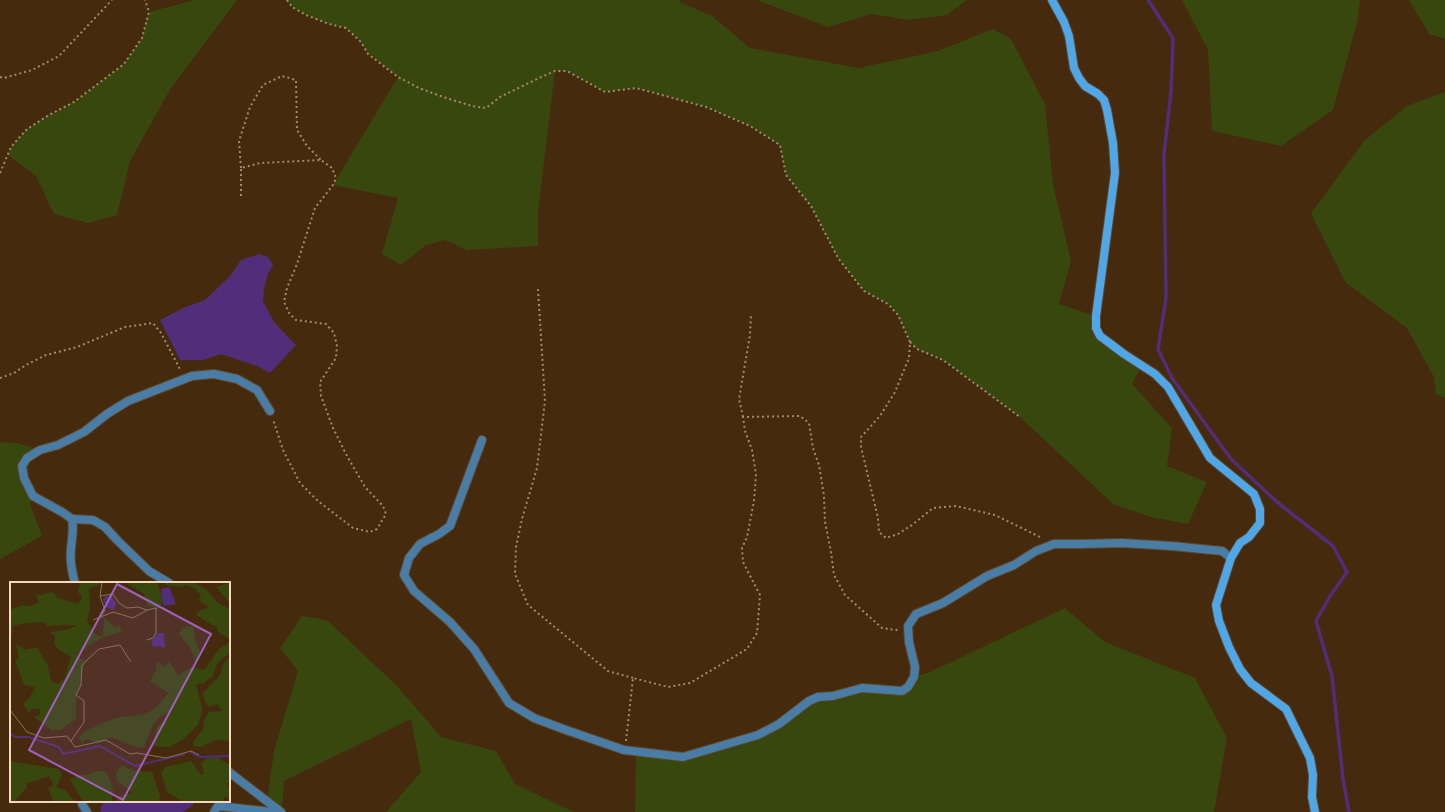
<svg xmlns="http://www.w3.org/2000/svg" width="1445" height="812" font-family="Poppins,sans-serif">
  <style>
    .green { fill: #38470d }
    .water { fill: #522d79 }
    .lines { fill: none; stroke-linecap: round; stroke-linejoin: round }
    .stream { stroke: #522d79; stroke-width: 3.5 }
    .street-casing { stroke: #614629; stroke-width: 10 }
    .secondary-casing { stroke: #614629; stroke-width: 10 }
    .path { stroke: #a6896e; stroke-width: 2; stroke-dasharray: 2 3; stroke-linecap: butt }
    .street { stroke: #497da5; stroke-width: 8 }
    .secondary { stroke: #4fa7e7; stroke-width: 8 }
    .inset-river { fill: none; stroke: #522d79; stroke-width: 2 }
    .inset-road { fill: none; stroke: #8c7054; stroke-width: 1 }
    .view { fill: #a060bf; fill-opacity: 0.15; stroke: #a060bf; stroke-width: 2 }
    .inset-edge { fill: none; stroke: #f7d8be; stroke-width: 2 }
  </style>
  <rect width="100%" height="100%" fill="#452a0d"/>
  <!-- green -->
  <g class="green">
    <path d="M194,0H237L171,88L130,161L117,215L88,223L54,214L36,176L8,155L11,147L27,129L49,115L74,102L124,64L142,38L149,12Z"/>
    <path d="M287,0H679L680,2L712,16L750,48L859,68L938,51L993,29L1011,39L1045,104L1053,184L1071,261L1059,304L1096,316V328L1142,365L1132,384L1172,428L1167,466L1207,482L1188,524L1151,517L1113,504L1020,417L943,360L917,349L910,342L898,315L888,304L864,291L838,258L811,206L786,175L780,145L750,126L706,107L636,88L605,92L567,71H555L538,212V246L467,250L445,240L426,245L401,265L382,254L398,198L333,185L398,77L368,54L361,42L346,28L329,24L306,15L292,7Z"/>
    <path d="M757,0H967L947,15L908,20L872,14L828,27Z"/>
    <path d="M1182,0H1360L1358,19L1333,110L1281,146L1212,131L1208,50Z"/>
    <path d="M1409,0H1445V39L1429,34Z"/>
    <path d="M1445,92V398L1436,394L1434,377L1407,328L1346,283L1311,213L1365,140L1407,106Z"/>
    <path d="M0,442L17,443L40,450L22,466L33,496L30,504L42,536L0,559Z"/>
    <path d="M1065,608L1105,642L1195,678L1227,738L1214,812H635L636,751L683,757L758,735L809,701L862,688L902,691L914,677L930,672Z"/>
    <path d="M302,616L327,620L397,686L441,737L496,751L515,784L574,812H386L421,772L411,719L284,781L282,812L267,801L274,751L298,671L280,648Z"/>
  </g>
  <!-- water -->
  <g class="water">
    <path d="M259,254L268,257L273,265L268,274L264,288L263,301L274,322L296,345L270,373L257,366L221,354L203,360H180L160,320L183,308L205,300L230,276L241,260Z"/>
    <path d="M105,801H194L193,805L183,812H101L100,807Z"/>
  </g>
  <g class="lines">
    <!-- stream -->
    <path class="stream" d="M1148,0L1173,38L1171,92L1164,154L1166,298L1158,349L1172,378L1231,459L1277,502L1333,546L1347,572L1330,596L1316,621L1332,676L1343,779L1349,812"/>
    <defs>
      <g id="street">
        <path d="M482,440L450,526L439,534L420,544L409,558L404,575L414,591L450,622L474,649L509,703L534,718L566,730L624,750L683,757L758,735L779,724L809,701L818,697L833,696L862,688L902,691L908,687L914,677L915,667L909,642L908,626L916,614L943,603L987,576L1014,565L1036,551L1054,544H1080L1122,543L1172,546L1222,551L1231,558"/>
        <path d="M72,519L93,520L105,527L118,541L149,571L169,583"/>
        <path d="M75,583C72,573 70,558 71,548C72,538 74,529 72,519L62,512L33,496L24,478L22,466L27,458L40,450L58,445L84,432L107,414L128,401L192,376L214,374L237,379L257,390L270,411"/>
        <path d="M229,772L281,812"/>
        <path d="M83,801L82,804L87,812"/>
        <path d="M214,812L218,806L272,812"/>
      </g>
      <path id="secondary" d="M1052,0L1064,22L1069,36L1074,68L1079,78L1085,86L1098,94L1104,100L1107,110L1113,143L1115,173L1096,316V328L1100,336L1124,354L1155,374L1168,387L1210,458L1254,494L1260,509V523L1249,537L1240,543L1231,558L1216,605L1219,621L1229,647L1240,669L1251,683L1286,709L1310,758L1313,775L1312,797L1315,812"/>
    </defs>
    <!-- street casing -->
    <use href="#street" class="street-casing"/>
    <!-- secondary casing -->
    <use href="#secondary" class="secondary-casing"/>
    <!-- path -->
    <g class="path">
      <path d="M287,0L292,7L306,15L329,24L346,28L361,42L368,54L398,77L419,88L443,97L472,106L486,108L500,97L539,78L555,71H567L605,92L636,88L706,107L750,126L780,145L786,175L811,206L838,258L864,291L888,304L898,315L910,342L909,358L895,392L880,416L861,437V447L878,518L879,532L886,538L898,534L912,525L933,508L956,506L995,515L1042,538"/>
      <path d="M0,77L4,78L32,70L59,56L112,0"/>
      <path d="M241,168L239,141L250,107L263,85L282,76L296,80L297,130L307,146L321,160"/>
      <path d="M0,173L11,147L27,129L49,115L74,102L124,64L142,38L149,12L145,0"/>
      <path d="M241,196V168L260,163L321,160L332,168L336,178L333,185L315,208L297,264L287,288L284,302L289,313L296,320L326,324L334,333L337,346L336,358L320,382L321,396L333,428L347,456L365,487L383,506L386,514L377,529L370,532L353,528L318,501L300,483L283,450L273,419"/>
      <path d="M538,289L545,401L537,468L522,519L516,547L515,574L528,605L608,671L633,678"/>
      <path d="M910,342L917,349L943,360L1020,417"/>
      <path d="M0,378L14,373L26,365L46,355L77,347L125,327L153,323L161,333L181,371"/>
      <path d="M743,417L739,399L750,335L751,315"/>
      <path d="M626,741L633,678L668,687L690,683L747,649L757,633L760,595L743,562L742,548L747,537L754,501L756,474L752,450L745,431L743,417L800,416L809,423L813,448L819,465L824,496L825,522L831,552L834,575L845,595L882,628L896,630L900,629"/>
    </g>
    <!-- street -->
    <use href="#street" class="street"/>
    <!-- secondary -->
    <use href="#secondary" class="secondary"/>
  </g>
  <!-- overview -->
  <g transform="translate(10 582)">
    <rect width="220" height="220" fill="#452a0d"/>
    <path d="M70,1H92L79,7L80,26L77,39L86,53L93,55L94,37L90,35L92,34L105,45L109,44L112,49L89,57L68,71L67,75L76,79L72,84L71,102L66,114V137L50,148H41L24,135L30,133V127H22L19,131L13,122L20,115L25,105L14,103L5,78L9,76L6,62L16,68L27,65L38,84L41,99L48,102L55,96L61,74L50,69L44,62L45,54L40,50L60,47L68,43L38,44L32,40L10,42L2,45L3,51L0,52V28L12,23L20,24L29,20L26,14L43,10L48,16L68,22L72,15L68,10ZM116,1H147L153,18L149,27L147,29L144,25L137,24L134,12ZM155,1H185L197,8L208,21L220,27V57L208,50V46L187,34V30L199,25L189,18L191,13L185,7L176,3L171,5L155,3ZM220,1V21L206,5ZM183,44L186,62L190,68L187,81L180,66L169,52L173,45ZM220,60V71L207,81L203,94L194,101L186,102L192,126L191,133L188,143L172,158L159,165L142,164L147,145L158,136L161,130H159L149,135L141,146L134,166L125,165L101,155L89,161L76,157L72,161L68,156L75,149L105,136L136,132L145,126L159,111L140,99L146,88V82L148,80L154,85L159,79L168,93L182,85L194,88L209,67ZM220,75V159L206,158L191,165L184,164L183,160L193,147L194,138L199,130L213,129L207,122L198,125L192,112L210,93L213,82ZM198,176H208L220,183V198L217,203L220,205L219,217L216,214L212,219H172L157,210L151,191L155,185L181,179L191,193L194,191L191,181ZM0,179L48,187L52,193L46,205L55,208L64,219H43L38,206L44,203L39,194L16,202L17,205L5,219H0ZM112,183L121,188L142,190L150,214L149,219H106L110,214L122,211L107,198L106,190ZM86,189H96L103,207L102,219H73L60,198L68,193H77Z" fill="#38470d"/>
    <path d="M159,5L166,22L153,24L151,7ZM95,14H102L106,22L103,28L96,25L93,17ZM148,51H154L155,67L150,64L143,65L141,60Z" fill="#522d79"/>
    <path class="inset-river" d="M0,151L5,155H19L49,165L53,172L90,164L125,184L175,172M180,170L190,175L220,174"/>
    <path class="inset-road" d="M92,1L90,14L103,12L109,21L117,26L128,25L137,28L146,26V51L143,56L137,58M90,14L95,28L91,34M83,38L103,30L123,36L137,28M0,128L17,150L34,156L57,154L65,165L96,158L120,172L127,171L156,176L181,169L189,173M61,159L74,140V119L66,113L71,103L72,84L77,78L89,67L110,63L121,80"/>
    <path class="view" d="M107,2L201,52L113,218L19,168Z"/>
    <rect width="220" height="220" class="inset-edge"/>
  </g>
</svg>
